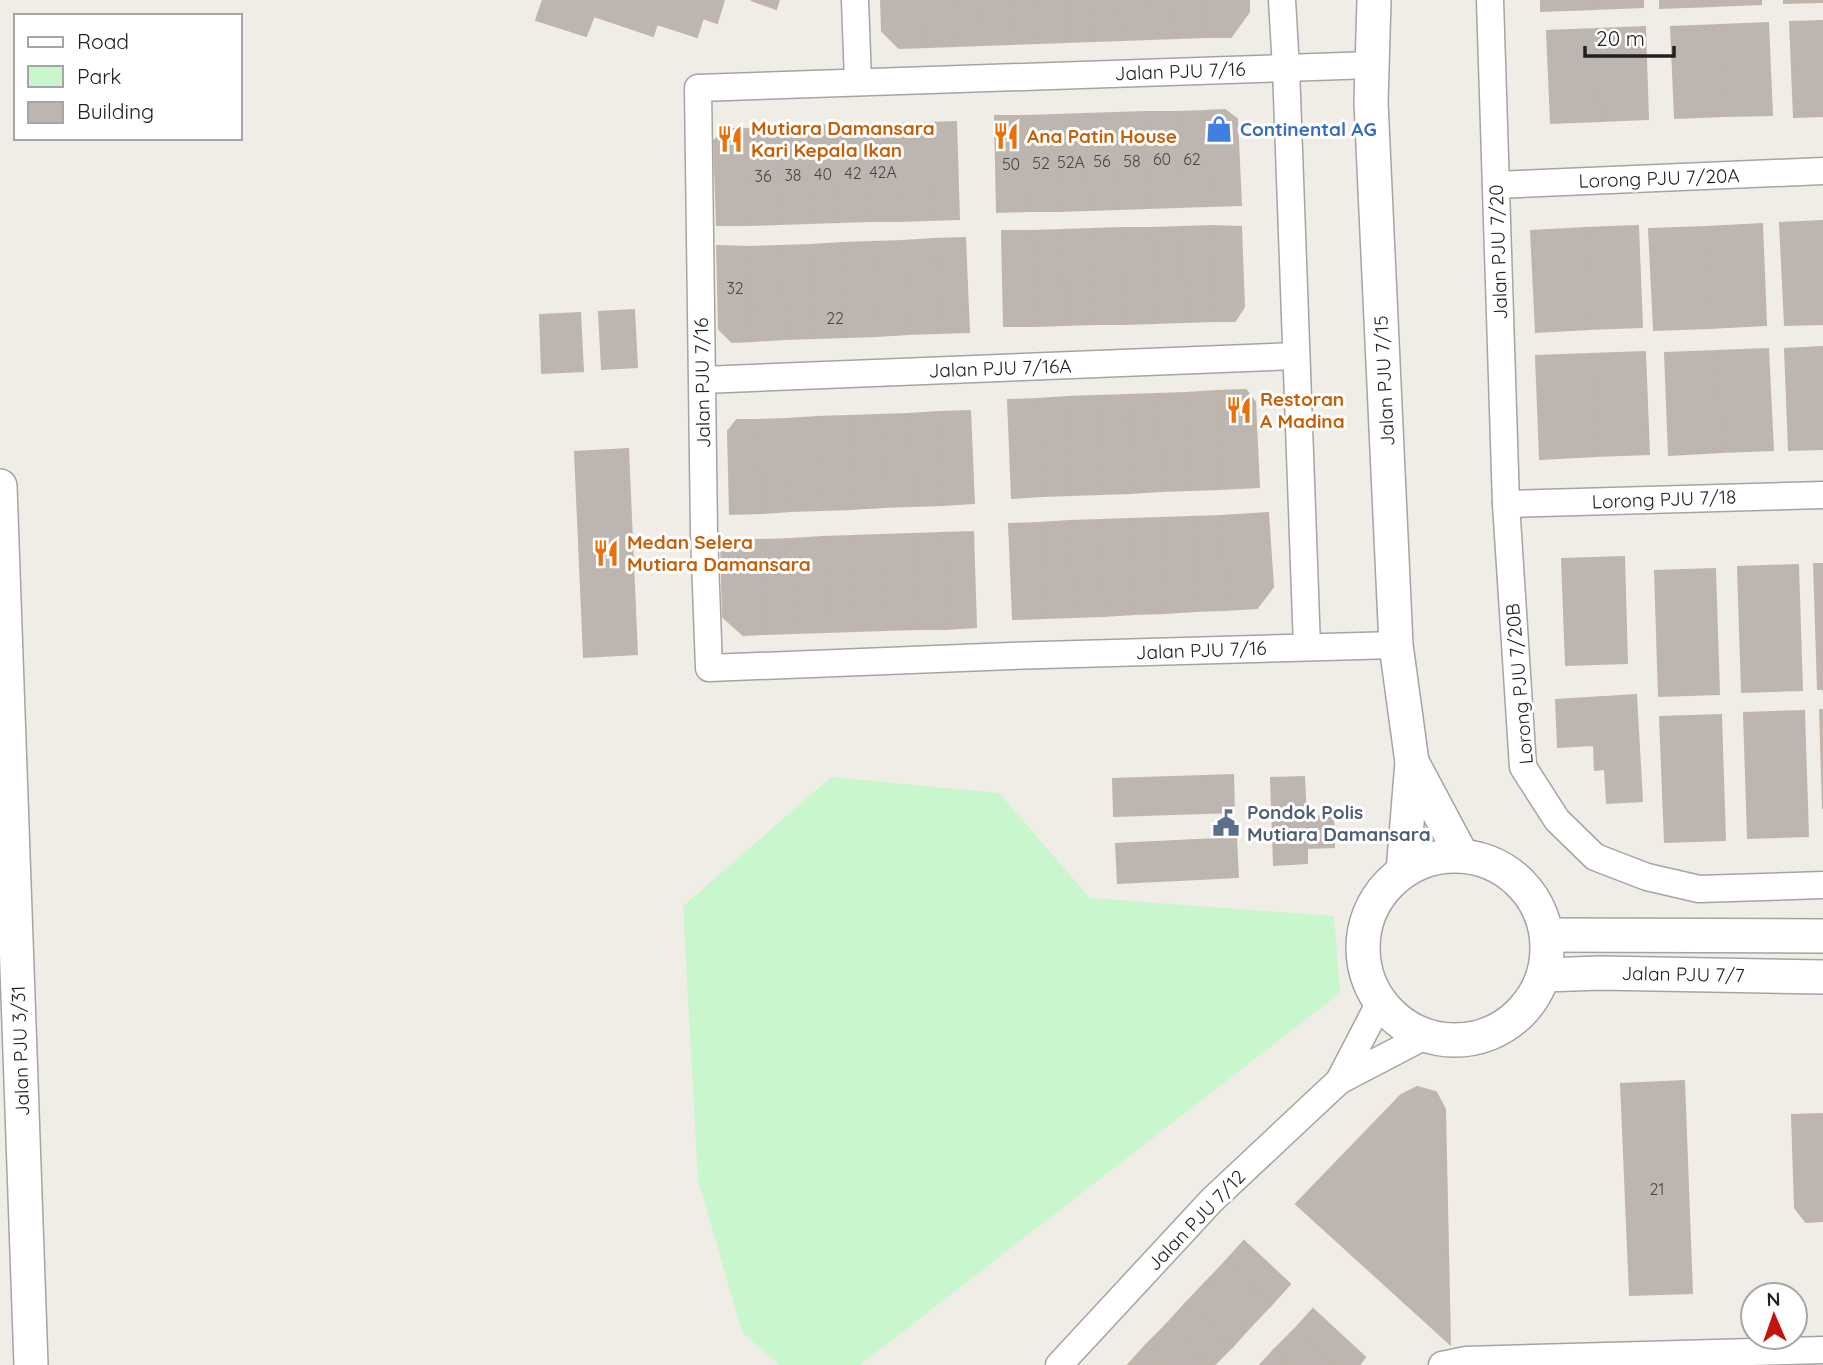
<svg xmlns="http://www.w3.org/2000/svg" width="1823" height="1365" font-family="Quicksand,sans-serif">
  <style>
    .park { fill: #c8f7cd }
    .building { fill: #bdb6b0; stroke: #c1b5aa; stroke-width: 2 }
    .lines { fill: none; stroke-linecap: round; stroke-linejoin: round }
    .minor-casing { stroke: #a4a4a4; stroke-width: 29 }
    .tertiary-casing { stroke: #a4a4a4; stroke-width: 36 }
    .minor { stroke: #fff; stroke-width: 26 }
    .tertiary { stroke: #fff; stroke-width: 33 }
    .labels { text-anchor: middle; stroke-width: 6; stroke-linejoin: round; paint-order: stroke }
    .number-label { font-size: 16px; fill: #474644 }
    .street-label { font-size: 19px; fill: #202020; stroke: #fff }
    .food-label { font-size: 19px; font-weight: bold; fill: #c56008; stroke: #fff; text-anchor: start }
    .shop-label { font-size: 19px; font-weight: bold; fill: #366cbe; stroke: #fff; text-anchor: start }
    .service-label { font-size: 19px; font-weight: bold; fill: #4e5e75; stroke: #fff; text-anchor: start }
  </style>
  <rect width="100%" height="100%" fill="#f0ede7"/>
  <!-- park -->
  <path class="park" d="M831,777L999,793L1090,898L1334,916L1340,993L860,1365H779L742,1332L698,1180L683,906Z"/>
  <!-- building -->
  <g class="building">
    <path d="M543,0H724L717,23L703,18L697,37L657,24L653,36L594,16L586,36L536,20Z"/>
    <path d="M751,0H779L776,9Z"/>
    <path d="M881,0H926L928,47L899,48L882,31Z"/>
    <path d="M926,0H954L955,46L928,47Z"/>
    <path d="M954,0H982L983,45L955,46Z"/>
    <path d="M982,0H1009L1011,44L983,45Z"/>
    <path d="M1009,0H1037L1039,43L1011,44Z"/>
    <path d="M1037,0H1065L1066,42L1039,43Z"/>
    <path d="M1065,0H1093L1094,41L1066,42Z"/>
    <path d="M1093,0H1120L1122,40L1094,41Z"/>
    <path d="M1120,0H1148L1150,39L1122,40Z"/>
    <path d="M1148,0H1176L1177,38L1150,39Z"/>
    <path d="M1176,0H1204L1205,37L1177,38Z"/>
    <path d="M1204,0H1249V12L1231,37H1205Z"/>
    <path d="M1541,0H1594L1595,9L1541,11Z"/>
    <path d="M1594,0H1643V7L1595,9Z"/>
    <path d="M1660,0H1713V6L1660,8Z"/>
    <path d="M1713,0H1761V4L1713,6Z"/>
    <path d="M1784,0H1823V2L1784,3Z"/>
    <path d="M1823,21V116L1794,117L1790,22Z"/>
    <path d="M1768,23L1772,115L1724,116L1720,25Z"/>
    <path d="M1720,25L1724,116L1675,118L1671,27Z"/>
    <path d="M1645,27L1648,119L1600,121L1596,29Z"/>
    <path d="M1596,29L1600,121L1551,123L1547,31Z"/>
    <path d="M1225,110L1237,119L1241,205L1208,206L1205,111Z"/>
    <path d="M1205,111L1208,206L1178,207L1176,112Z"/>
    <path d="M1146,112L1148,208L1118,209L1115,113Z"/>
    <path d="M1146,112H1176L1178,207L1148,208Z"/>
    <path d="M1115,113L1118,209L1088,210L1085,114Z"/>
    <path d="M1085,114L1088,210L1058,211L1055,115Z"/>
    <path d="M1055,115L1058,211H1028L1025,116Z"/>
    <path d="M995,116H1025L1028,211L997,212Z"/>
    <path d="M956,122L959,219L929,220L926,123Z"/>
    <path d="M926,123L929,220L899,221L896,124Z"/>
    <path d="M866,124L869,221L839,222L836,125Z"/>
    <path d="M866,124H896L899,221H869Z"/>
    <path d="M836,125L839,222L809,223L806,126Z"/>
    <path d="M806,126L809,223L780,224L776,127Z"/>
    <path d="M776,127L780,224L750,225L746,129Z"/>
    <path d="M724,129H746L750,225H717L714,141Z"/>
    <path d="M1823,221V324L1785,325L1780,223Z"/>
    <path d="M1762,224L1766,325L1710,328L1706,227Z"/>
    <path d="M1212,226L1241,227L1244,307L1235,321H1214Z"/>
    <path d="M1212,226L1214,321L1184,322L1182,227Z"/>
    <path d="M1638,226L1642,327L1589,329L1585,228Z"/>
    <path d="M1182,227L1184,322L1154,323L1152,228Z"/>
    <path d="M1706,227L1710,328L1654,330L1649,229Z"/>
    <path d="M1122,228H1152L1154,323L1124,324Z"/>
    <path d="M1122,228L1124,324H1094L1092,229Z"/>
    <path d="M1585,228L1589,329L1536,332L1531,231Z"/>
    <path d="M1092,229L1094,324L1064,325L1062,230Z"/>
    <path d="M1062,230L1064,325L1034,326L1032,231Z"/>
    <path d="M1002,231H1032L1034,326H1004Z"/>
    <path d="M965,238L969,332L938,333L934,239Z"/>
    <path d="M934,239L938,333L908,334L903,241Z"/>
    <path d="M903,241L908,334L877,336L873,242Z"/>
    <path d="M873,242L877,336L846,337L842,243Z"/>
    <path d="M842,243L846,337L815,338L811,245Z"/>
    <path d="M811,245L815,338L784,339L781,246Z"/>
    <path d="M717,246L750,247L753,341L732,342L719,329Z"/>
    <path d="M781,246L784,339L753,341L750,247Z"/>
    <path d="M634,310L637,367L602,369L599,312Z"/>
    <path d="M580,313L583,371L542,373L540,315Z"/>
    <path d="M1823,347V449L1789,450L1785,349Z"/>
    <path d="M1768,349L1773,450L1721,452L1716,351Z"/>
    <path d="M1716,351L1721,452L1669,455L1665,353Z"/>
    <path d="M1645,352L1649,454L1595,456L1590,354Z"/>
    <path d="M1590,354L1595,456L1540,459L1536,356Z"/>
    <path d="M1246,390L1255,402L1259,487L1220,489L1216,391Z"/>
    <path d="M1216,391L1220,489L1190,490L1186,393Z"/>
    <path d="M1186,393L1190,490L1161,491L1157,394Z"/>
    <path d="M1157,394L1161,491L1131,493L1127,395Z"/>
    <path d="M1127,395L1131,493L1101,494L1097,396Z"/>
    <path d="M1097,396L1101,494L1071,495L1067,397Z"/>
    <path d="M1067,397L1071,495L1041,496L1038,399Z"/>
    <path d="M1038,399L1041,496L1012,498L1008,400Z"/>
    <path d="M970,411L974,503L943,505L939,412Z"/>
    <path d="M939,412L943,505L913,506L909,414Z"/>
    <path d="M909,414L913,506L883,507L878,415Z"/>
    <path d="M878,415L883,507L852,509L848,416Z"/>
    <path d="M848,416L852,509L822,510L817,417Z"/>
    <path d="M817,417L822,510L791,511L787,419Z"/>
    <path d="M787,419L791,511L761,513L757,420Z"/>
    <path d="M737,420H757L761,513L730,514L728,431Z"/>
    <path d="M628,449L637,654L584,657L575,452Z"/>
    <path d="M1268,513L1273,587L1257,608L1225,610L1221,516Z"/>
    <path d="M1221,516L1225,610L1195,611L1191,517Z"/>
    <path d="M1191,517L1195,611L1165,613L1161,518Z"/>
    <path d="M1161,518L1165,613L1134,614L1130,519Z"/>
    <path d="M1130,519L1134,614L1104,616L1100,520Z"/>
    <path d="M1100,520L1104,616L1073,617L1069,521Z"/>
    <path d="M1069,521L1073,617L1043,618L1039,523Z"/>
    <path d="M1039,523L1043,618L1013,619L1009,524Z"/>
    <path d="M973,532L976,627L946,629L942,533Z"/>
    <path d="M942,533L946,629H916L912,534Z"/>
    <path d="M912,534L916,629L885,630L882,535Z"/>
    <path d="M882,535L885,630L855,631L852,536Z"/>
    <path d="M852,536L855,631L825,632L822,537Z"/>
    <path d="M822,537L825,632L795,633L792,539Z"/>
    <path d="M721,539L761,540L765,634L743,635L723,617Z"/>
    <path d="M792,539L795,633L765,634L761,540Z"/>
    <path d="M1624,557L1627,663L1566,665L1562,559Z"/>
    <path d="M1814,564H1823V689H1818Z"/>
    <path d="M1798,565L1802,690L1742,692L1738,567Z"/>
    <path d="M1715,569L1719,694L1659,696L1655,571Z"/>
    <path d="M1636,695L1642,801L1607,803L1605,769L1595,770L1594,745L1558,747L1556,700Z"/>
    <path d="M1820,710H1823V809Z"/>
    <path d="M1804,711L1808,836L1748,838L1744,713Z"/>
    <path d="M1721,715L1725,840L1665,842L1660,717Z"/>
    <path d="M1233,775L1234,812L1114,816L1113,779Z"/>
    <path d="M1304,777L1306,817L1333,816L1334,847L1307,848V863L1274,865L1271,778Z"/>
    <path d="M1236,838L1238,877L1118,883L1116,844Z"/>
    <path d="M1684,1081L1692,1293L1630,1295L1621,1084Z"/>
    <path d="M1417,1087L1436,1092L1445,1109L1450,1344L1296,1204L1401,1095Z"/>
    <path d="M1823,1114V1221L1806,1222L1795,1208L1792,1115Z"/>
    <path d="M1244,1241L1290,1284L1271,1305L1225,1262Z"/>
    <path d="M1225,1262L1271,1305L1251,1326L1205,1283Z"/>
    <path d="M1205,1283L1251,1326L1232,1347L1185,1304Z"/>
    <path d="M1185,1304L1232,1347L1214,1365H1209L1166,1325Z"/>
    <path d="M1313,1309L1365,1357L1359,1365H1332L1294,1330Z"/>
    <path d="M1166,1325L1209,1365H1167L1146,1345Z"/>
    <path d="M1294,1330L1332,1365H1290L1274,1350Z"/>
    <path d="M1146,1345L1167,1365H1128Z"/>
    <path d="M1274,1350L1290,1365H1260Z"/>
  </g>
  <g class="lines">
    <defs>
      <g id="minor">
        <path d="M855,0L858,82"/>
        <path d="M1282,0L1286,68L1307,647"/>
        <path d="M1490,0L1506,504L1523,767L1557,820L1595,857L1647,877L1699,889L1823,885"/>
        <path d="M1372,65L698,88L704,533L709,668L1011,656L1396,645"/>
        <path d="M1496,185L1823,171"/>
        <path d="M703,380L1296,356"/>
        <path d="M1506,504L1823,495"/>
        <path d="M1339,1081L1380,1002"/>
        <path d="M1059,1365L1212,1200L1339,1081L1427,1035"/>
        <path d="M1442,1365L1466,1360L1823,1350"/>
      </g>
      <g id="tertiary">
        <path d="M1374,0L1371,102L1396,645L1412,762L1403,872"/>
        <path d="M0,486L31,1365"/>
        <path d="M1412,762L1462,856"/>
        <circle cx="1455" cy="948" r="92"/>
        <path d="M1547,935L1823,936"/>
        <path d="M1544,975L1600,973L1823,977"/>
      </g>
    </defs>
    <!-- minor casing -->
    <use href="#minor" class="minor-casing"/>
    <!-- tertiary casing -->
    <use href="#tertiary" class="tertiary-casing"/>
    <!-- minor -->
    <use href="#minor" class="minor"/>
    <!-- tertiary -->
    <use href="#tertiary" class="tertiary"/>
  </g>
  <!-- icons -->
  <defs>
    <symbol id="shop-bare" viewBox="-9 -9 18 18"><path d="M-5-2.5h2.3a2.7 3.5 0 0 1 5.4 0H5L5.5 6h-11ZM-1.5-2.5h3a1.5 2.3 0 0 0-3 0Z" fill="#3f7fe0" stroke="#fff" stroke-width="2.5" paint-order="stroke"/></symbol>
    <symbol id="restaurant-bare" viewBox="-9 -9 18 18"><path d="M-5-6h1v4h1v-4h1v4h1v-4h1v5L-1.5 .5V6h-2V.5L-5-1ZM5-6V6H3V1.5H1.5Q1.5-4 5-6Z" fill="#e8710a" stroke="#fff" stroke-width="2.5" paint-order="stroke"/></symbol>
    <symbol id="civic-bare" viewBox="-9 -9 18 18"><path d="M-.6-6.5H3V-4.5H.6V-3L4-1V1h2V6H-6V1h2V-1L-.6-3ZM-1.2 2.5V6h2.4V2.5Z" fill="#5c6f8a" stroke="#fff" stroke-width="2.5" paint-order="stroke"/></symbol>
  </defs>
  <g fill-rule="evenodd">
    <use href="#shop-bare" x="1200" y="110" width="38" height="38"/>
    <use href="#restaurant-bare" x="987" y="117" width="38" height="38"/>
    <use href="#restaurant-bare" x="711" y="120" width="38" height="38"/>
    <use href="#restaurant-bare" x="1220" y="391" width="38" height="38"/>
    <use href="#restaurant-bare" x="587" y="534" width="38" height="38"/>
    <use href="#civic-bare" x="1207" y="804" width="38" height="38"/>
  </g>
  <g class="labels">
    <!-- number labels -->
    <g class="number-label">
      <text x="1162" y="165">60</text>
      <text x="1192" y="165">62</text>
      <text x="1102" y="167">56</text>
      <text x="1132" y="167">58</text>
      <text x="1071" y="168">52A</text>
      <text x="1041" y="169">52</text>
      <text x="1011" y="170">50</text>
      <text x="883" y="178">42A</text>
      <text x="853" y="179">42</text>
      <text x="823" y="180">40</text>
      <text x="793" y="181">38</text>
      <text x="763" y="182">36</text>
      <text x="735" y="294">32</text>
      <text x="835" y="324">22</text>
      <text x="1657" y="1195">21</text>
    </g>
    <!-- street labels -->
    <g class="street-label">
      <text transform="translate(1180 71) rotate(-2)" y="7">Jalan PJU 7/16</text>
      <text transform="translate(1659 178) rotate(-2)" y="7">Lorong PJU 7/20A</text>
      <text transform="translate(1498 252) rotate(-92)" y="7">Jalan PJU 7/20</text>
      <text transform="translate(1000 368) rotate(-2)" y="7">Jalan PJU 7/16A</text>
      <text transform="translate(1384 381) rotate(-93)" y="7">Jalan PJU 7/15</text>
      <text transform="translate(702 383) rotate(-91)" y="7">Jalan PJU 7/16</text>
      <text transform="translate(1664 499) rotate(-2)" y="7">Lorong PJU 7/18</text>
      <text transform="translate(1201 650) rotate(-2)" y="7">Jalan PJU 7/16</text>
      <text transform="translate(1519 684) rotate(-95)" y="7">Lorong PJU 7/20B</text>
      <text transform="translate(1683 974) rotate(1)" y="7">Jalan PJU 7/7</text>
      <text transform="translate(20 1051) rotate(-92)" y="7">Jalan PJU 3/31</text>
      <text transform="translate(1196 1220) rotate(-46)" y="7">Jalan PJU 7/12</text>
    </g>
    <!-- food labels -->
    <g class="food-label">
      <text x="751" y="135">Mutiara Damansara<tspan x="751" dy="22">Kari Kepala Ikan</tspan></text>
      <text x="1027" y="143">Ana Patin House</text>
      <text x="1260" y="406">Restoran<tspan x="1260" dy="22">A Madina</tspan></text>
      <text x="627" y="549">Medan Selera<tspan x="627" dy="22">Mutiara Damansara</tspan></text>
    </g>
    <!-- shop labels -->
    <g class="shop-label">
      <text x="1240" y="136">Continental AG</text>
    </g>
    <!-- service labels -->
    <g class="service-label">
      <text x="1247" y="819">Pondok Polis<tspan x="1247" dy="22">Mutiara Damansara</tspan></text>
    </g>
  </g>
  <!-- legend -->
  <rect x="14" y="14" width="228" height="126" fill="#ffffff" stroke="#a6a6a6" stroke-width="2"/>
  <rect x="28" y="37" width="35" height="10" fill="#ffffff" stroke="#a6a6a6" stroke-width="2"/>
  <text x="77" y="49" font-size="21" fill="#202020">Road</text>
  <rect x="28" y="66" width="35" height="21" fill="#c8f7cd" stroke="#a6a6a6" stroke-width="2"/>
  <text x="77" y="84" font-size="21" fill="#202020">Park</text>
  <rect x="28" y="102" width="35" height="21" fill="#bdb6b0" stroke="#a6a6a6" stroke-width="2"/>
  <text x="77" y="119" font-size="21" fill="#202020">Building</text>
  <!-- north arrow -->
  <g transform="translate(1774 1316) rotate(358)"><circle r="33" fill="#ffffff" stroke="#a6a6a6" stroke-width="2"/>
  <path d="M0-5L12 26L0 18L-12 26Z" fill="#c4120c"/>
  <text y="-10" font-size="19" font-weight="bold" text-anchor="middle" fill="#202020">N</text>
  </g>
  <!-- scale -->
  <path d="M1585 46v10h89v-10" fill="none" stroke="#202020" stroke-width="3.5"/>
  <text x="1596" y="46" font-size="21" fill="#202020" stroke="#ffffff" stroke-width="5" paint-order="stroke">20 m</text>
</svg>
